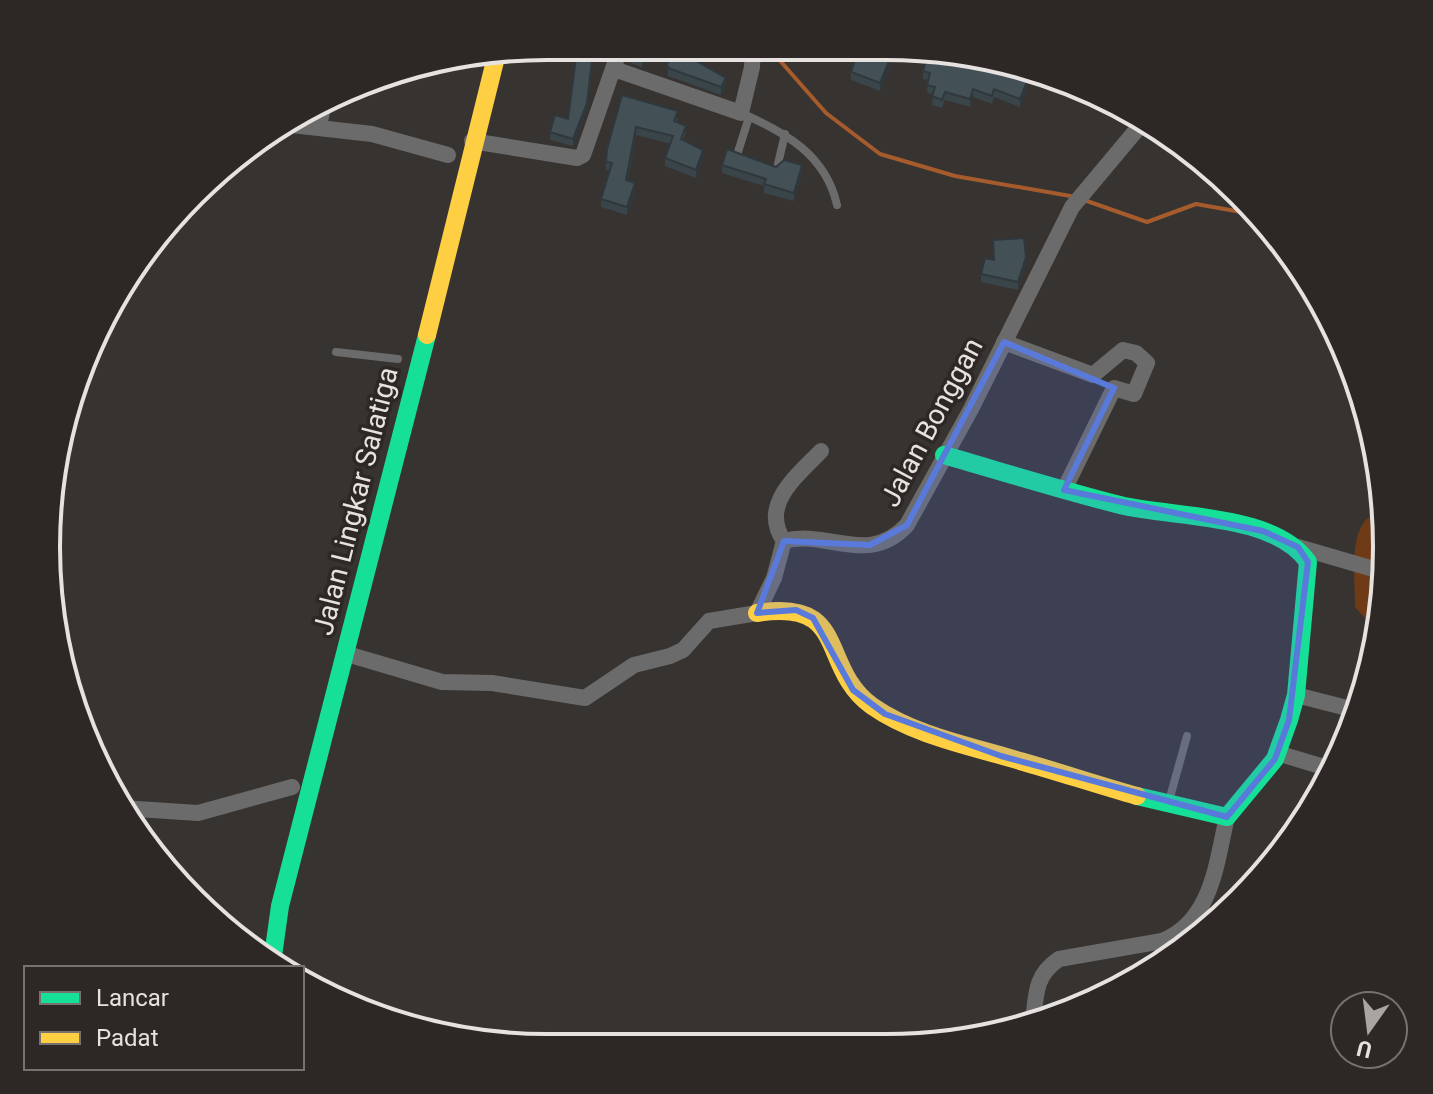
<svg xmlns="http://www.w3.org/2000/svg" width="1433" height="1094" font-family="Roboto,sans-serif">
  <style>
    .green { fill: #6f3a16 }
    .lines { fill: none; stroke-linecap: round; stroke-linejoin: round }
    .stream { stroke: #a55b2c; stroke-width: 4 }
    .lane { stroke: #6c6b6b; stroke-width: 8 }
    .street { stroke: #6c6b6b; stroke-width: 16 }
    .fast { stroke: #16e098; stroke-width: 18 }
    .slow { stroke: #ffcf43; stroke-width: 18 }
    .wall { fill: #3a454a }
    .shaded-wall { fill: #2f383c }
    .building { fill: #435056; stroke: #2f383c; stroke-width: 2 }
    .marked { fill: #597ada; fill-opacity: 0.2; stroke: #597ada; stroke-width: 6; stroke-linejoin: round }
    .labels { text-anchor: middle; stroke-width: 7; stroke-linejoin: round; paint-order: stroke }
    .street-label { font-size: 28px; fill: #e6e2e0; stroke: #2d2825 }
    .rim { fill: none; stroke: #e6e2e0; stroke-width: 4 }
  </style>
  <rect width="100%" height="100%" fill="#363331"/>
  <!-- green -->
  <path class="green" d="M1377,513V632L1355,607C1356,579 1346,523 1377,513Z"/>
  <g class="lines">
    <!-- stream -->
    <g class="stream">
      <path d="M768,47L826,113L880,154L955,176L1076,197"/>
      <path d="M1084,200L1147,222L1196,204L1247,213"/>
    </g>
    <!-- lane -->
    <g class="lane">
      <path d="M588,46L618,53"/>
      <path d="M741,113C785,132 826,155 837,205"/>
      <path d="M737,155L749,117"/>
      <path d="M777,168L785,134"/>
      <path d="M336,352L398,359"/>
      <path d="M1169,801L1187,736"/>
    </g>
    <!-- street -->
    <g class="street">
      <path d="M614,69L741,113L752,67L753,47"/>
      <path d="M283,124L372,134L448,155"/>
      <path d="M319,126L324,102"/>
      <path d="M472,141L577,158L583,155L621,46"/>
      <path d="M1004,342L1093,375L1123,350L1136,353L1147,363L1134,394L1114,388L1064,490"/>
      <path d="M784,541C759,505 797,476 821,451"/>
      <path d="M1298,547L1377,570"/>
      <path d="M347,654L442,682L492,683L585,698L634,665L670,656L683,650L709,621L757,613L774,578L784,541C827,529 868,567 907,525L971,409L1072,207L1144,121"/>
      <path d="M1296,695L1351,709"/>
      <path d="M1277,753L1327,768"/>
      <path d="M122,808L198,813L292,787"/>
      <path d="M1033,1022C1036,994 1035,975 1059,959L1162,941C1212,921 1216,864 1227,817"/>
    </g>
    <!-- fast -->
    <g class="fast">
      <path d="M944,455C1003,472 1061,490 1120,505C1173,518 1275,513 1308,562L1296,695L1289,720L1275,759L1227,817L1137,796"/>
      <path d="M272,963L280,906L427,335"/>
    </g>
    <!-- slow -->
    <g class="slow">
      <path d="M427,335L497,53"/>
      <path d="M757,613C850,598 818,667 872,706C915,736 971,746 1020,761C1059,772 1098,785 1137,796"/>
    </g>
  </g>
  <!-- wall -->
  <g class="wall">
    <path d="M631,46H652L642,67L628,62V54Z"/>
    <path d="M843,47L894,56L880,91L851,80V72L856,58L843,54Z"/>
    <path d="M593,60L587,110L573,146L550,140V132L568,119Z"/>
    <path d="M943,62L1004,72L1027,89L1020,107L994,97L992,104L973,97L970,107L945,100L942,108L932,105L933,94L927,93L928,80L923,79V71Z"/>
    <path d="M667,64L726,86L721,95L668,76Z"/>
    <path d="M622,95L678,119L677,122L686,133L683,140L703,158L696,178L665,166V158L671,144L636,135L628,181L635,191L627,215L601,207V199L609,171L606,170V162Z"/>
    <path d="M722,165L776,167L802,174L794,201L764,193V186L722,173Z"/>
    <path d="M1026,265L1018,290L981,282V274Z"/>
  </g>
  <!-- shaded-wall -->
  <g class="shaded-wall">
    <path d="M648,46H652L642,67V59Z"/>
    <path d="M894,49V56L880,91V83Z"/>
    <path d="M593,52L587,110L573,146V139Z"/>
    <path d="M726,78V86L721,95V87Z"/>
    <path d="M1027,81V89L1020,107V99Z"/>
    <path d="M973,89V97L970,107V99Z"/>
    <path d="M636,127V135L626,188V180Z"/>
    <path d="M703,150V158L696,178V170Z"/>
    <path d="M802,165V174L794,201V193Z"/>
    <path d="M635,183V191L627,215V207Z"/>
    <path d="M1026,257V265L1018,290V282Z"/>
  </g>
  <!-- building -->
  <g class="building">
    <path d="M631,46H648L642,59L628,54Z"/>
    <path d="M844,47H887L894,49L880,83L851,72L858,51Z"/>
    <path d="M675,49L726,78L721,87L668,68L667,64Z"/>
    <path d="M577,50L593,52L587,103L573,139L550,132L555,115L568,119Z"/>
    <path d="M971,56L993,59L1004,65L1002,71L1027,81L1020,99L994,89L992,96L973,89L970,99L945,92L942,100L932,96L935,87L927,85L930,73L923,71L927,57L943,62L945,57L968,64Z"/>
    <path d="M622,95L678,111L674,121L686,126L681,139L703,150L696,170L665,158L673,136L636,127L626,180L635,183L627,207L601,199L612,163L606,162L607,149Z"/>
    <path d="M727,149L776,167L784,160L802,165L794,193L764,184L766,179L722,165Z"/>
    <path d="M1024,238L1026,257L1018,282L981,274L985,258L994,260L993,240Z"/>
  </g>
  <!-- marked area -->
  <path class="marked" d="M1004,342L1114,388L1064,490L1263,531L1298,547L1308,562L1289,720L1275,759L1227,817L1001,756L885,714L853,690L813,618L796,610L757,613L784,541L870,545L907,525Z"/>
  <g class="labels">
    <!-- street labels -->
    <g class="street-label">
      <text transform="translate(931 422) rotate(-62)" y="10">Jalan Bonggan</text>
      <text transform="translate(355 501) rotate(-76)" y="10">Jalan Lingkar Salatiga</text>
    </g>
  </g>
  <!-- crop -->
  <path d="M0 0H1433V1094H0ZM547 60H886A487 487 0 0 1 1373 547V547A487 487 0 0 1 886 1034H547A487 487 0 0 1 60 547V547A487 487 0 0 1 547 60Z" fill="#2d2825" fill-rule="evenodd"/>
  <path class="rim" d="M547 60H886A487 487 0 0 1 1373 547V547A487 487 0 0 1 886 1034H547A487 487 0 0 1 60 547V547A487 487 0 0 1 547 60Z"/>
  <!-- legend -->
  <rect x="24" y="966" width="280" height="104" fill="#2d2825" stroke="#777270" stroke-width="2"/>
  <rect x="40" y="992" width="40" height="12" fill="#16e098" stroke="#777270" stroke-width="2"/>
  <text x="96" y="1006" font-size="24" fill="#e6e2e0">Lancar</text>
  <rect x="40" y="1032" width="40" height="12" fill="#ffcf43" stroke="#777270" stroke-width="2"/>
  <text x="96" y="1046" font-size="24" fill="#e6e2e0">Padat</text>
  <!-- north arrow -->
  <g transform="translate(1369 1030) rotate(194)"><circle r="38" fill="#2d2825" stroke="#777270" stroke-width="2"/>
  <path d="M0-6L14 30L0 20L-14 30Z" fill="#a8a5a3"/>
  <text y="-12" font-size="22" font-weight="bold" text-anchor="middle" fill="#e6e2e0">U</text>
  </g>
</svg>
